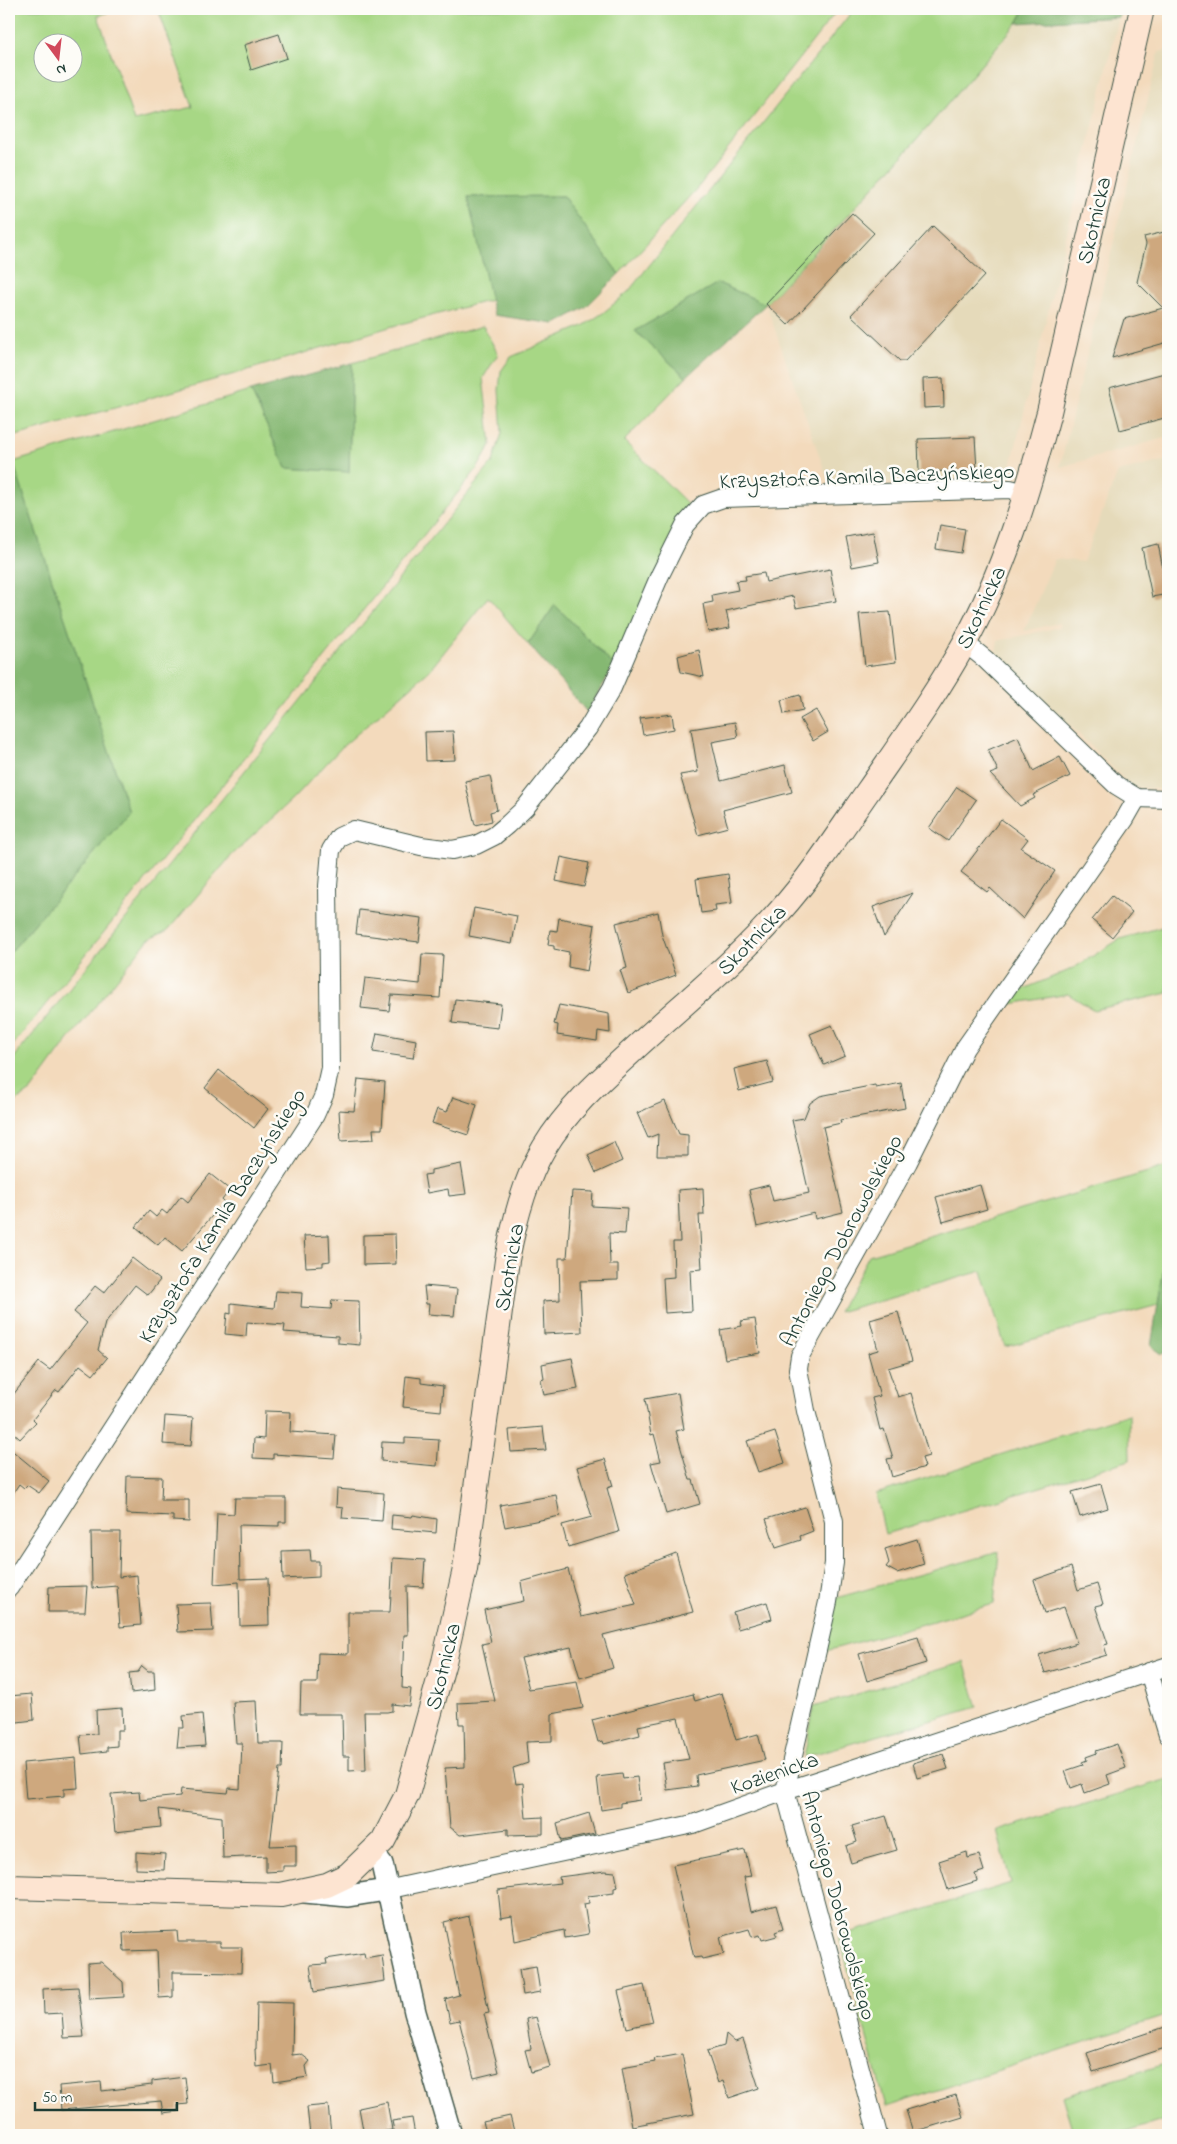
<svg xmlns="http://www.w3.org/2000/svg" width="1177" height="2144" font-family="'Indie Flower',sans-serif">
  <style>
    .built { fill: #e5daba }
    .green { fill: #a7d785; stroke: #638a5c; fill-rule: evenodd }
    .forest { fill: #85b872; stroke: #527a53 }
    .building { fill: #cea87e }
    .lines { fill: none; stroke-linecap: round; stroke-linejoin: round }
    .minor-casing { stroke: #3f5548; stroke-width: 20 }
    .tertiary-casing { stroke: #3f5548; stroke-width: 24 }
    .secondary-casing { stroke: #3f5548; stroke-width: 26 }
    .minor { stroke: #fff; stroke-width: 18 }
    .tertiary { stroke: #fff; stroke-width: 21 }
    .secondary { stroke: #fde4d1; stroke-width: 24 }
    .labels { text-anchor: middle; stroke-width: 5; stroke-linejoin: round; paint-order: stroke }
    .street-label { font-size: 22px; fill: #1f3d34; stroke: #fdfcf7 }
  </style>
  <rect width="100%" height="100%" fill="#fdfcf7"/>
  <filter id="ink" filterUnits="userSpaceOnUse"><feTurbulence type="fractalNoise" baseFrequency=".02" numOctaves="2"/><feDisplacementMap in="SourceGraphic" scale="10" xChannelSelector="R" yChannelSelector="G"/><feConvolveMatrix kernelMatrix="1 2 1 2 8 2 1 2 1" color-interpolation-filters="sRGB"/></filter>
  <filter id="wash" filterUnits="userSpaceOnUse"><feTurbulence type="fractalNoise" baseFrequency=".0096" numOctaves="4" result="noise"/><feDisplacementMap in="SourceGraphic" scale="20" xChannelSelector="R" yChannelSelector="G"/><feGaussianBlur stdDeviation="1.12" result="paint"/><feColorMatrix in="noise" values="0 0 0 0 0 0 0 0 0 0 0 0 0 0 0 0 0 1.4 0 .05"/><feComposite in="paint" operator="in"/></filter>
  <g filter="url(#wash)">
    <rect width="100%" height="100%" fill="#f3dabc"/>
    <!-- built -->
    <g class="built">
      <path d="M1119,17L1011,466L972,478L830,486L766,304L915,142L1017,23Z"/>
      <path d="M1168,50V437L1060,467L1159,52Z"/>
      <path d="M1168,460V790L1132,787L996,652L998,641L1060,627L1059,623L1024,631L1055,559L1083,562L1118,472Z"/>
    </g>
    <!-- green -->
    <g class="green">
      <path d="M9,9H117L98,16L134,121L193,107L158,9H838L699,186L619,274L563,196L468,197L491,300L393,326L238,373L9,438ZM42,42H72V72H42Z"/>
      <path d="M854,9H1025L1017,23L915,142L766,304L718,283L635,331L686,377L624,441L688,504L614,666L555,605L528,644L488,597L429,671L342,747L293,799L232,855L168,930L148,940L66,1043L31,1091L9,1106V1064L493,462L502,433L499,390L501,371L511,357L583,326L603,313L628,292Z"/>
      <path d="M483,326L498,354L483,378L491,445L477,469L9,1050V954L129,812L13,462L251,391L286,468L349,472L352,363Z"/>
      <path d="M1162,927L1168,951V993L1094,1010L1068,994L1011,1004L1014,993L1072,969L1120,939Z"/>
      <path d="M1168,1166V1244L1158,1305L1005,1347L982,1271L838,1312L869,1255Z"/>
      <path d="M1129,1414L1130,1460L885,1534L876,1494Z"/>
      <path d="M999,1552L994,1604L826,1651L836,1598Z"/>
      <path d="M964,1662L978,1707L804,1757L814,1707Z"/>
      <path d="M1168,1779V2015L886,2107L839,1936L1011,1883L997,1831Z"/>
      <path d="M1168,2063V2119L1118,2135H1074L1062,2096Z"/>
    </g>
    <!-- forest -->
    <g class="forest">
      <path d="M1025,9H1121L1119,17L1017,23Z"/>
      <path d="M563,196L619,274L586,307L555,324L494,315L468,197Z"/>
      <path d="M718,283L766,304L686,377L635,331Z"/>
      <path d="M352,363L349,472L286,468L251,391Z"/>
      <path d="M13,462L129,812L9,954V464Z"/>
      <path d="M555,605L614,666L587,712L528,644Z"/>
      <path d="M1168,1244V1350L1162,1354L1151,1346Z"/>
    </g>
    <g id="blocks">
      <!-- building -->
      <g class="building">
        <path d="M279,34L287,58L251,70L244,45Z"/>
        <path d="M852,213L874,233L788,325L766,304Z"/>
        <path d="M933,226L985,275L905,361H900L851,315Z"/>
        <path d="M1168,231V342L1112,358L1124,319L1163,308L1137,282L1146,244L1144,237Z"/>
        <path d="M1168,372V417L1120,430L1109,388Z"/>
        <path d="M943,378L944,407L924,408L923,379Z"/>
        <path d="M975,437L977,470L919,472L918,439Z"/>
        <path d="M940,525L965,529L961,553L936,549Z"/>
        <path d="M873,532L879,562L852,567L846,537Z"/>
        <path d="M1158,544L1168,594L1152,597L1142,548Z"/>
        <path d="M830,569L836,601L796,608L793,596L726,611L730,628L708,632L703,604L713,602L712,595L738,590L736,581L746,580L745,576L764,573L766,582Z"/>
        <path d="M890,612L896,662L865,666L859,614Z"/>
        <path d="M699,650L704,677L681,672L678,656Z"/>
        <path d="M800,695L803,710L784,714L781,700Z"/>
        <path d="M816,710L828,732L813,741L800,719Z"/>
        <path d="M672,714L674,729L643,735L640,718Z"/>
        <path d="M735,722L738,737L712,742L721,781L785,765L792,792L723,810L728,827L698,835L680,775L698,772L691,729Z"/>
        <path d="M453,731L455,760L426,761L425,732Z"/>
        <path d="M1018,737L1033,771L1060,757L1070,776L1033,795L1035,798L1020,806L990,774L998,771L988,750Z"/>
        <path d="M490,776L497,810L490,812L492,821L475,825L465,781Z"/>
        <path d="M957,787L976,800L948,841L929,828Z"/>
        <path d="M1001,819L1028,839L1021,848L1055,871L1023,919L990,888L987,892L961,872Z"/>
        <path d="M561,857L589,863L584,887L556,881Z"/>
        <path d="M728,874L732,903L715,905L716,911L701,913L696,879Z"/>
        <path d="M913,893L884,937L873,907Z"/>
        <path d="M1112,896L1132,912L1112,937L1092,920Z"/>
        <path d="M474,908L517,916L512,944L469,936Z"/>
        <path d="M359,910L422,918L419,942L356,934Z"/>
        <path d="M658,912L662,935L676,975L628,993L620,970L627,968L616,923Z"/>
        <path d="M559,918L595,925L587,971L568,967L569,952L554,949V946L548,945L550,930L557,931Z"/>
        <path d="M422,954L443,955L440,998L391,995L389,1011L361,1008L365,978L420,984Z"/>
        <path d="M455,999L501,1004L498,1028L452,1023Z"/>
        <path d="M559,1005L609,1014L610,1033L598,1031L597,1041L557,1035L558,1025L554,1024Z"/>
        <path d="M832,1025L845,1056L824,1065L810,1034Z"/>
        <path d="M377,1033L416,1040L413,1058L373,1052Z"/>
        <path d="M767,1061L773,1082L739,1091L734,1069Z"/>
        <path d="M219,1070L268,1109L254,1128L205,1088Z"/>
        <path d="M358,1079L385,1082L382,1129H373L374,1139L341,1141L339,1110L354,1111Z"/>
        <path d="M901,1083L905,1108L840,1120L841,1123L823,1127L843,1212L815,1219L814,1213L757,1227L749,1190L769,1185L773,1201L809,1193L792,1120L804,1118L810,1103L820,1096L875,1085L876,1088Z"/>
        <path d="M453,1097L477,1105L468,1135L432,1123L437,1109L447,1112Z"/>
        <path d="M665,1101L679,1134L688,1135V1156H657L658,1134L648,1138L637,1113Z"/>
        <path d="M614,1142L622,1161L596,1173L588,1155Z"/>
        <path d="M461,1164L466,1194L449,1196L448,1189L427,1193L424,1175L431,1174V1170Z"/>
        <path d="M210,1174L230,1190L222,1200L224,1202L182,1251L165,1237L158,1245L136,1227L149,1211L156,1217L162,1210L167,1214L181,1196L188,1202Z"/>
        <path d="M980,1185L987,1209L943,1222L936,1197Z"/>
        <path d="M703,1188L704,1215H699L702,1269L690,1270L692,1311L665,1313L663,1278L674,1277L673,1242H680L678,1190Z"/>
        <path d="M572,1191L593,1192L592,1206L627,1208L625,1234L609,1233L610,1265H618V1280L580,1281L582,1332L544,1334L543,1301L560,1300L559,1258H567Z"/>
        <path d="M395,1234L396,1264L363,1265V1235Z"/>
        <path d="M329,1235L330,1261L323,1262V1266L306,1267L304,1236Z"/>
        <path d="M132,1258L160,1280L148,1295L135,1285L105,1323L98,1350L107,1358L93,1375L80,1365L59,1392L56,1390L33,1419L36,1422L20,1439L9,1429V1400L39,1362L50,1370L87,1323L74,1312L95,1286L104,1293Z"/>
        <path d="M424,1286L457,1289L454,1316L428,1314L429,1304H426Z"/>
        <path d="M276,1291L302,1293L301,1307L331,1309L332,1300L359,1301L360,1345L338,1343V1336L284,1332L285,1325L247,1322L246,1336L225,1334L227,1313L231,1314V1303L274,1308Z"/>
        <path d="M898,1312L912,1361L888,1368L898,1397L911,1393L929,1456L922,1458L925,1467L892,1477L887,1459L893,1458L884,1429L880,1430L872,1398L880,1396L868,1353L878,1350L870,1320Z"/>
        <path d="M755,1319L760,1353L725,1359L720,1330L742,1326L741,1321Z"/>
        <path d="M572,1358L578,1389L544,1395L541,1380L544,1379L542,1364Z"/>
        <path d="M406,1376L421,1378V1383L443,1386L441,1411L403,1407Z"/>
        <path d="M678,1393L684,1429L676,1431L690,1480H693L700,1504L666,1514L651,1463L661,1461L654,1434L651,1435L645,1399Z"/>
        <path d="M265,1411L291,1412L290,1432L336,1435L334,1458L273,1454V1459L253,1458L254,1438L264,1439Z"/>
        <path d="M165,1416L193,1418L191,1446L163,1444Z"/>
        <path d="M543,1427L546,1450L511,1452L509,1430Z"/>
        <path d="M775,1432L785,1463L758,1472L747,1441Z"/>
        <path d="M405,1438L439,1440L437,1466L381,1461L382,1442L405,1443Z"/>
        <path d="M9,1448L49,1481L39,1493L27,1485L24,1488L19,1484L9,1499Z"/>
        <path d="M605,1459L613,1486L607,1488L619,1532L568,1547L562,1525L592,1517L577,1467Z"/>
        <path d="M127,1476L162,1477L161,1500H189V1522L173,1521V1516L126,1514Z"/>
        <path d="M1101,1484L1108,1508L1080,1517L1072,1492Z"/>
        <path d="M337,1489L384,1493L382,1521L342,1518L343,1508L336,1507Z"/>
        <path d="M556,1495L560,1516L505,1527L500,1505Z"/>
        <path d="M235,1498H286V1522H279V1526L239,1525L240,1579L268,1578L269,1625L240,1626L239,1582L214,1584L217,1513L234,1514Z"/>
        <path d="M805,1507L813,1531L800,1536L801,1540L776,1548L766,1519Z"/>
        <path d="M392,1515L412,1517L413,1515L437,1519L436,1533L391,1529Z"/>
        <path d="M91,1532H120L119,1577L137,1575L141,1625L120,1627L117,1586L92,1588Z"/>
        <path d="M917,1539L924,1564L897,1573L886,1567L889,1563L885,1549Z"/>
        <path d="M310,1550L311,1561H319V1577L283,1579L282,1551Z"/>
        <path d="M676,1553L693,1612L603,1635L613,1668L580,1678L571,1647L521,1658L529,1689L577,1682L583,1708L552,1714V1741L526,1742L528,1763L513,1768L516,1784L523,1783L526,1818L543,1817V1834L508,1835V1829L460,1835L450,1827L445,1768L465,1767L464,1724H459L458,1703L495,1701L482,1644L491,1642L484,1610L524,1601L521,1582L568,1569L581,1617L636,1605L625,1573Z"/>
        <path d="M393,1558L425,1560L423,1587L407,1586L408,1635H404L402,1688L411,1689L409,1706L392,1704V1711L387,1712H364L366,1770L349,1771V1756H343L342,1714H300L301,1683H317L318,1653L348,1654V1612H390Z"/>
        <path d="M1071,1567L1078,1590L1097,1584L1103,1604L1095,1606L1108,1644L1104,1645L1107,1655L1045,1673L1039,1655L1077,1643L1064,1607L1045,1613L1034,1580Z"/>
        <path d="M87,1586L85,1612H48L49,1587Z"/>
        <path d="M767,1602L772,1619L738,1629L733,1612Z"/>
        <path d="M211,1603L213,1631L178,1632L176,1604Z"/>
        <path d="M918,1637L926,1663L867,1681L859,1654Z"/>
        <path d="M142,1666L148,1671H154L155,1690L131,1693L129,1673L138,1672Z"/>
        <path d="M722,1693L736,1740L758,1734L765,1760L696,1775L697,1786L667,1790L663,1763L689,1759L678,1718L638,1726L640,1735L604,1744L603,1741L598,1742L592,1720L693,1694L695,1701Z"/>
        <path d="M32,1694L34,1720L9,1723V1696Z"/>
        <path d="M256,1701L258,1743H283L282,1769H279L270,1846L296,1845V1866H283V1871L266,1872V1856L223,1858L222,1817L159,1809L161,1827L115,1832L111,1794L139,1792L140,1800L180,1796L181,1789L228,1793L229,1788L240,1789L242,1743H236L233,1702Z"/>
        <path d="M122,1708L123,1730H117V1746L107,1747V1751L82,1754L80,1735L97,1734L96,1710Z"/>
        <path d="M202,1714L205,1746L177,1748L179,1728H184L183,1716Z"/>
        <path d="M1117,1744L1126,1768L1107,1775L1110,1784L1085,1793L1082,1784L1071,1788L1065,1771L1083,1765L1082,1762L1087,1760L1086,1757L1097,1753L1096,1751Z"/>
        <path d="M943,1754L948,1769L917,1778L913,1763Z"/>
        <path d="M76,1758L78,1788L64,1789V1796L26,1799L23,1763Z"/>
        <path d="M622,1774L623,1779L637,1777L640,1800L620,1803V1807L601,1810L597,1777Z"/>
        <path d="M589,1813L595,1834L561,1841L557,1823Z"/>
        <path d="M886,1816L897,1850L851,1863L846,1846L857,1842L852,1826Z"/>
        <path d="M745,1850L751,1876L744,1877L751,1912L776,1905L783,1929L775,1932L777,1936L762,1940L760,1935L752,1937L749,1929L720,1937L724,1954L702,1959L701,1957L694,1958L673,1865Z"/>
        <path d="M136,1852L165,1854L164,1870L136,1869Z"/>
        <path d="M967,1852L968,1858L979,1855L984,1871L975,1874L977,1881L948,1890L939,1861Z"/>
        <path d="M605,1871L615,1872L618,1887L614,1888V1893L588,1896L589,1903L584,1904L589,1934L565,1938L564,1930L515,1941L512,1916L501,1918L498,1890L560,1883L559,1877Z"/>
        <path d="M469,1916L489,2013L484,2014L499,2072L474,2078L459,2020L450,2022L445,1999L459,1995L444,1922Z"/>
        <path d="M177,1931L178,1942H220V1947H242L241,1973L173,1972V1997L159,1998L157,1950L124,1951L123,1933Z"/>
        <path d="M364,1953L365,1958L382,1955L385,1981L314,1992L310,1965L327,1964L326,1959Z"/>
        <path d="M101,1962L123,1982L124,1997L89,1999L88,1963Z"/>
        <path d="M536,1966L540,1992L523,1995L519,1969Z"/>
        <path d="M644,1985L653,2022L627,2028L618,1991Z"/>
        <path d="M78,1987L84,2037L64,2038L62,2013L44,2014L43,1989Z"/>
        <path d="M257,2002L293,2003L292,2055L301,2054L310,2061L306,2066L308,2077L274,2082L272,2065L256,2067L255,2049H256Z"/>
        <path d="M536,2017L550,2067L531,2072L525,2050L531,2049L526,2019Z"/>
        <path d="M1168,2026V2047L1093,2072L1087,2053Z"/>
        <path d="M726,2034L735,2042L743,2039L759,2088L729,2098L723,2081L718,2083L707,2051L724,2046Z"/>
        <path d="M682,2054L694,2114L632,2126L622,2068L655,2062L654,2059Z"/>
        <path d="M185,2077L188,2104L178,2105V2111L163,2113L161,2101L61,2110L59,2086L101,2082L102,2091L152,2085V2081Z"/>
        <path d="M956,2095L963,2117L913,2132L906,2110Z"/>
        <path d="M387,2102L392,2130L364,2135L359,2108Z"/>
        <path d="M328,2105L331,2134L310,2135L307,2107Z"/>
        <path d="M510,2116L515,2135H487L483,2122Z"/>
        <path d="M412,2118L415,2135H395L392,2121Z"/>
      </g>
    </g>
  </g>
  <g filter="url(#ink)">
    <use href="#blocks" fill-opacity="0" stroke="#3f5548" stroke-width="1"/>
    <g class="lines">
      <defs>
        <g id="minor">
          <path d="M965,643L985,659L1116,785L1137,798L1168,799"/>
          <path d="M9,1588L315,1115L324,1095L330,1068L328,886L331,850L339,837L354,830L421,846L452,850L476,845L494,836L507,825L525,808L588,728L612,688L660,575L685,525L703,505L723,498L1010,489L1026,493"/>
          <path d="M1149,1672L1168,1735"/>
          <path d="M386,1890L693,1824L785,1791L1168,1666"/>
          <path d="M878,2135L785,1791L828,1602L834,1563V1521L806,1411L798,1369L800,1356L908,1162L965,1048L1125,819L1137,798"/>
        </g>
        <g id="tertiary">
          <path d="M373,1853L382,1864L415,2012L451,2135"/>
          <path d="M305,1892L348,1896L386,1890"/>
        </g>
        <path id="secondary" d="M9,1887L281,1895L327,1885L348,1875L383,1841L407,1795L444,1662L465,1569L507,1260C514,1223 524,1181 544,1148C566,1111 598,1082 630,1053C680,1006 735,963 780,911C813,874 840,831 868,791C901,743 936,695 964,644C1004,572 1028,491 1049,412L1142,9"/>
      </defs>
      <!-- minor casing -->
      <use href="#minor" class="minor-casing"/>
      <!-- tertiary casing -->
      <use href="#tertiary" class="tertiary-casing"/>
      <!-- secondary casing -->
      <use href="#secondary" class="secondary-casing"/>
      <!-- minor -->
      <use href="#minor" class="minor"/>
      <!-- tertiary -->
      <use href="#tertiary" class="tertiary"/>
      <!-- secondary -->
      <use href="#secondary" class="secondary"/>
    </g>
  </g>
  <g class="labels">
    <!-- street labels -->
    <g class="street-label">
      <text transform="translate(1093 220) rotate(-77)" y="8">Skotnicka</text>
      <text transform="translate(867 475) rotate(-2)" y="8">Krzysztofa Kamila Baczyńskiego</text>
      <text transform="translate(980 607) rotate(-65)" y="8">Skotnicka</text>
      <text transform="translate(751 939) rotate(-46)" y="8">Skotnicka</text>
      <text transform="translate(221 1215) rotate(-58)" y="8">Krzysztofa Kamila Baczyńskiego</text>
      <text transform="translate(840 1240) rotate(-62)" y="8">Antoniego Dobrowolskiego</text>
      <text transform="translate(508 1267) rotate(-80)" y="8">Skotnicka</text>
      <text transform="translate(442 1666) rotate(-76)" y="8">Skotnicka</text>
      <text transform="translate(774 1772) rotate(-19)" y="8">Kozienicka</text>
      <text transform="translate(840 1905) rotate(75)" y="8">Antoniego Dobrowolskiego</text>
    </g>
  </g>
  <!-- margin -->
  <rect width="1177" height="2144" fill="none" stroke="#fdfcf7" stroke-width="30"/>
  <!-- north arrow -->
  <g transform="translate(58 58) rotate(165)"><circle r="24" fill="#fdfcf7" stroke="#a4b0a9"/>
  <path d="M0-4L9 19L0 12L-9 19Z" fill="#d1495b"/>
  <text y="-8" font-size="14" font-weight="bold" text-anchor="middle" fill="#1f3d34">N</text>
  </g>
  <!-- scale -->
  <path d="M35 2102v8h142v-8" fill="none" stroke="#1f3d34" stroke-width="2.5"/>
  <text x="42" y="2102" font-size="15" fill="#1f3d34" stroke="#fdfcf7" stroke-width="4" paint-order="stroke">50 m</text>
</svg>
